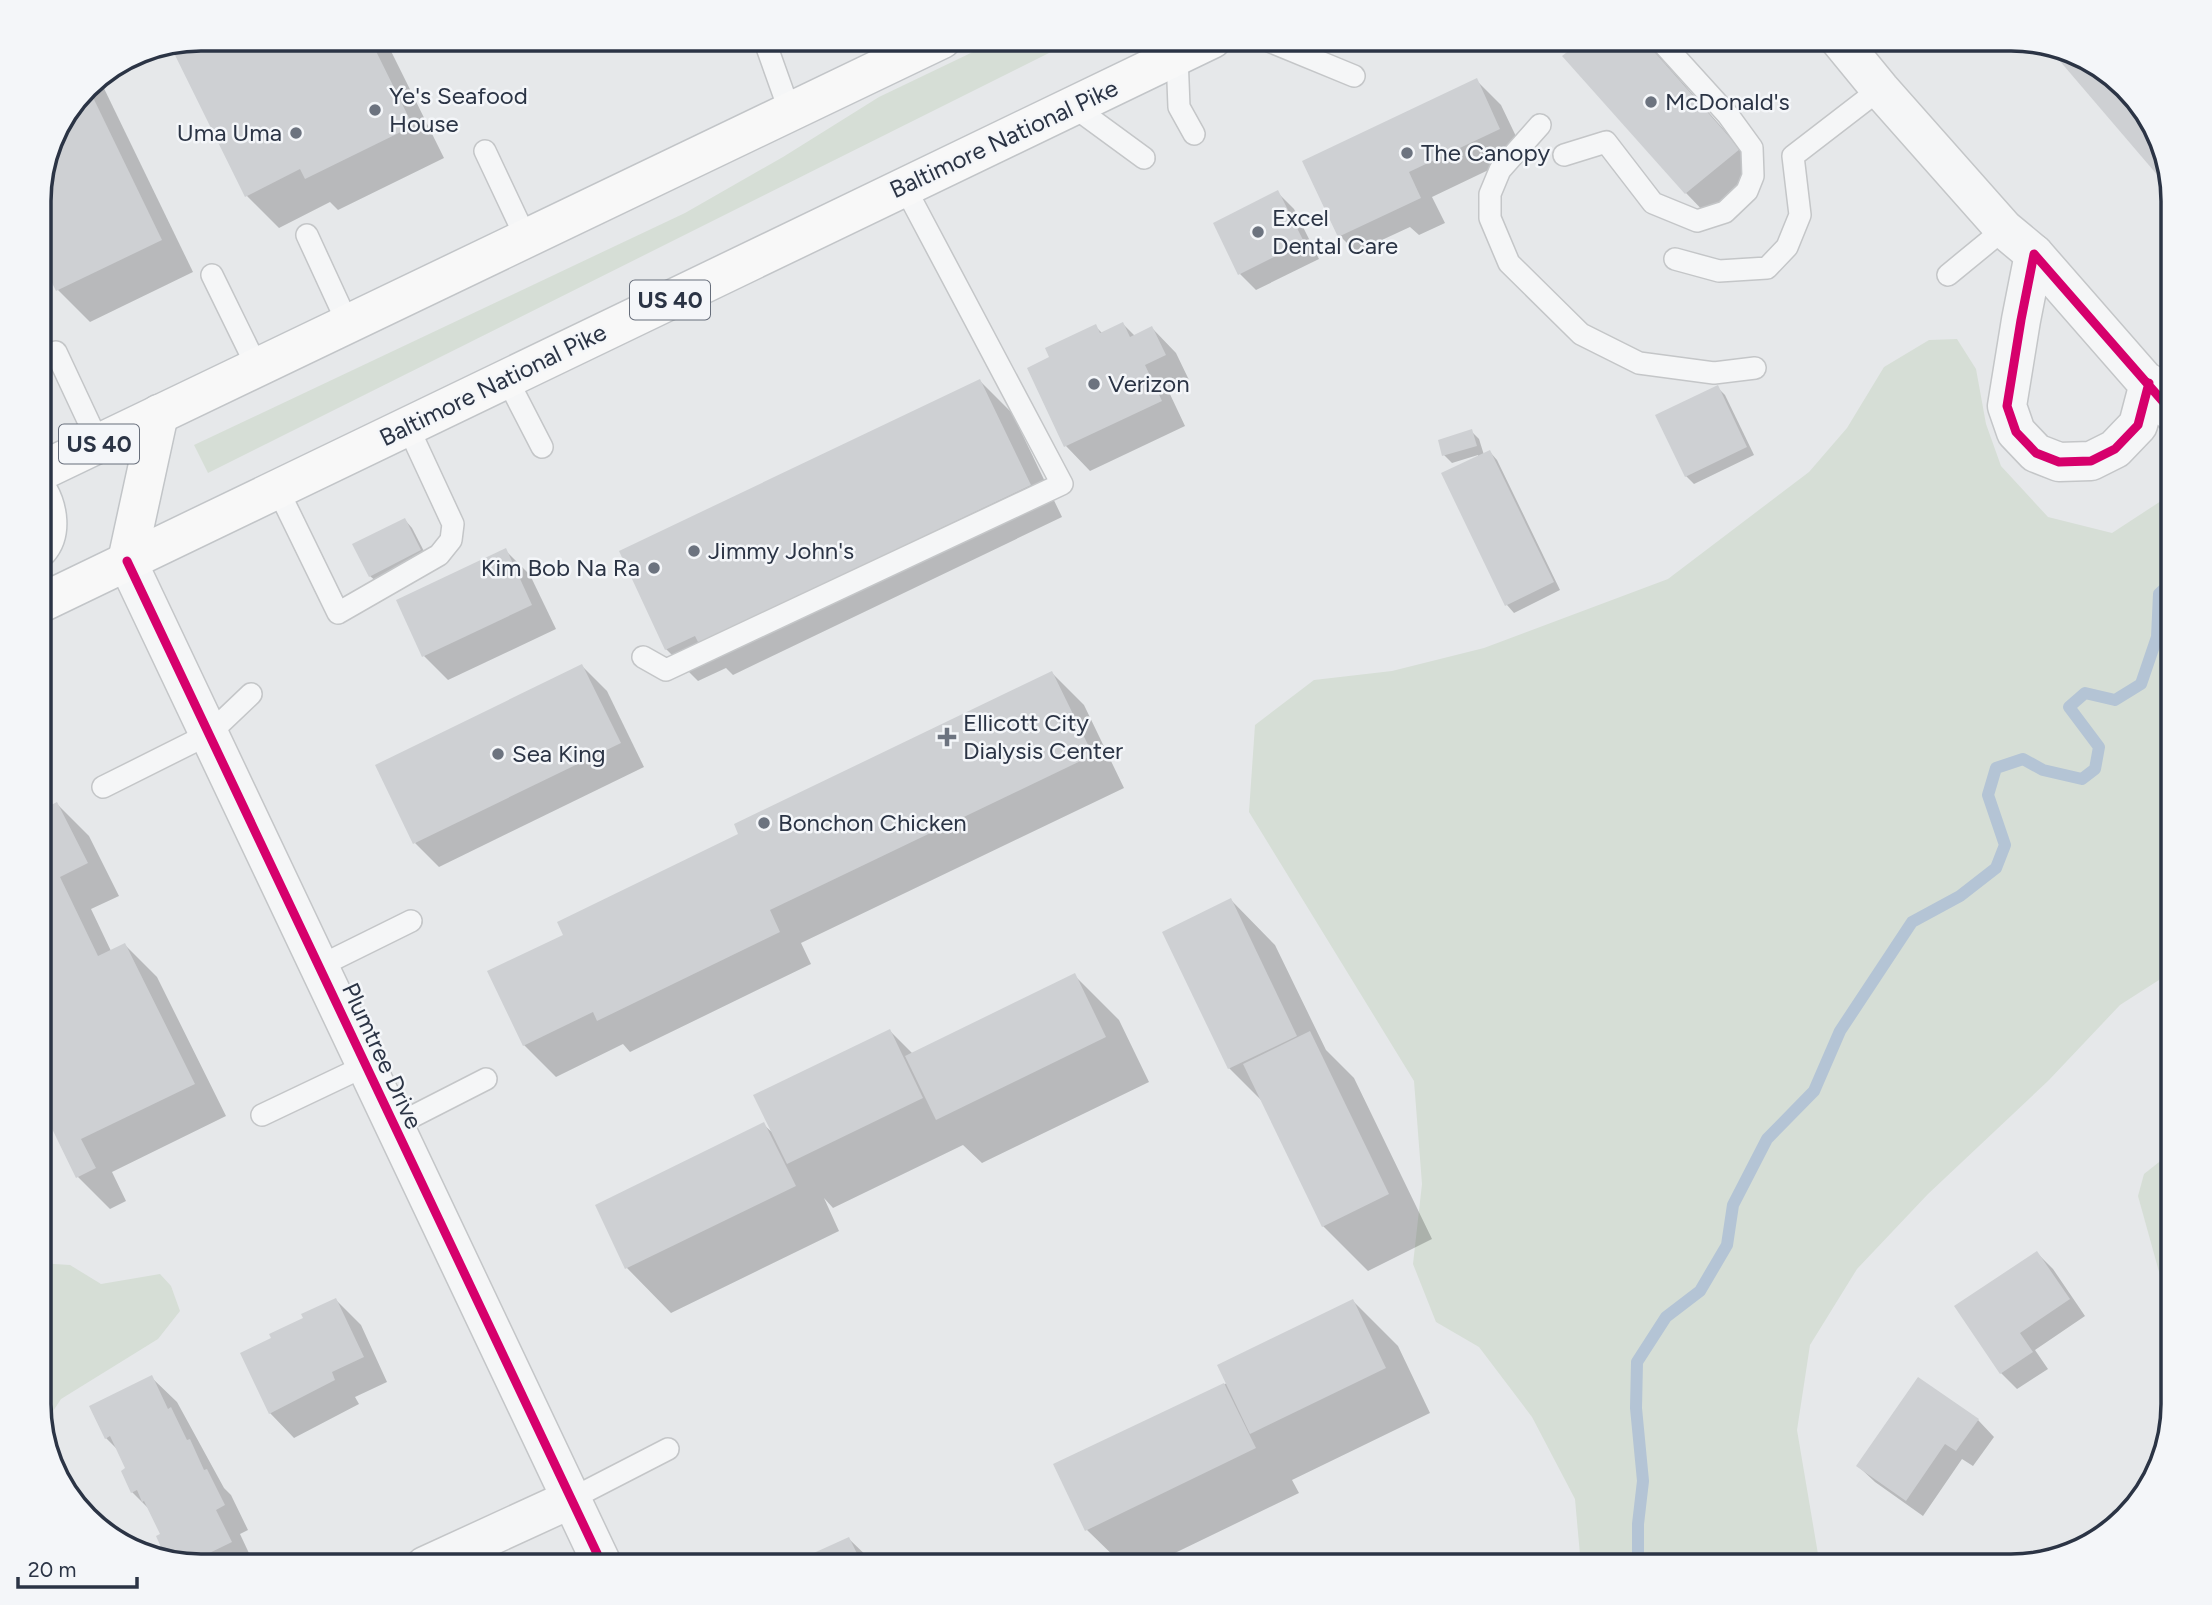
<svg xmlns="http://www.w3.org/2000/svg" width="2212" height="1605" font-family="Figtree,sans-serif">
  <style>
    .green { fill: #d6ded6 }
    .shadow { fill: #0003 }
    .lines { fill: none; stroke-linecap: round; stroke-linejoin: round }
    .stream { stroke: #b4c4d5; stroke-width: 12 }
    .building { fill: #ced0d3 }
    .lane-casing { stroke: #c4c6c8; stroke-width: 24 }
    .street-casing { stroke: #c4c6c8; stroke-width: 41 }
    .primary-casing { stroke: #c2c5c8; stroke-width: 41 }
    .lane { stroke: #f5f6f7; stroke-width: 21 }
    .street { stroke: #f5f6f7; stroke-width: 38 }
    .primary { stroke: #f8f8f8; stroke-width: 38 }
    .cycleway-casing { stroke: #f4f6f9; stroke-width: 13 }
    .cycleway { stroke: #d6006c; stroke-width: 9 }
    .poi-dot { fill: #6c737f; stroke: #f4f6f9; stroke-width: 2.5 }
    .labels { text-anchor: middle; stroke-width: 5; stroke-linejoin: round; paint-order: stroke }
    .shield { fill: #f4f6f9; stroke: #676e7b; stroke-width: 2 }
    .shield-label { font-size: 23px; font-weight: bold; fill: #2b3445 }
    .poi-label { font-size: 24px; fill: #2b3445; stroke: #f4f6f9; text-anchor: start }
    .street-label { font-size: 24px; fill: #2b3445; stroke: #f4f6f9 }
    .rim { fill: none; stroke: #2b3445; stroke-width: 3.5 }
  </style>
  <rect width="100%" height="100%" fill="#e6e8ea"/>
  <!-- green -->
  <g class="green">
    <path d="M1000,39H1077L208,473L194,445L685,213L783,157L879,97Z"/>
    <path d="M1957,339L1976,369L1986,424L2001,466L2048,517L2112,533L2161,501L2173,499V971L2120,1005L2049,1080L1928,1194L1857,1269L1810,1345L1797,1430L1820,1566H1581L1575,1499L1532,1417L1479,1347L1436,1322L1413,1264L1422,1184L1414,1081L1249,812L1255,725L1314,680L1392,671L1484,648L1668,579L1809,472L1847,428L1884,367L1929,340Z"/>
    <path d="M2173,1151V1310L2166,1297L2138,1196L2144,1174Z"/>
    <path d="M39,1263L70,1265L101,1284L160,1274L171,1286L180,1311L158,1339L61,1399L42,1428L39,1414Z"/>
  </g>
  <!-- shadow -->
  <g class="shadow">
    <path d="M201,38L385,39L444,158L338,210L330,202L279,228L247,196L171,44Z"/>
    <path d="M1587,39H1644L1763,174L1710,218L1686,193L1564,56Z"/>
    <path d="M98,76L193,272L90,322L58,290L39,252V190L55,129Z"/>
    <path d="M1476,80L1501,105L1524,153L1432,197L1445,223L1419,235L1410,227L1356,252L1340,236Z"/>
    <path d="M1278,193L1294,209L1319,259L1256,290L1240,274Z"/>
    <path d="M1123,324L1135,336L1152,328L1176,353L1189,380L1168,390L1185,426L1090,471L1066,446L1051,358L1095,326L1103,334Z"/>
    <path d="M980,381L1012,413L1062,517L733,675L726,668L698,681L666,649Z"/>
    <path d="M1717,387L1725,395L1754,455L1694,484L1686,476Z"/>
    <path d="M1471,431L1479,439L1484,455L1490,452L1497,460L1560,590L1514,613L1507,605L1478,455L1452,463L1444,455Z"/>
    <path d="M405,520L412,528L428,559L378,583L370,576Z"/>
    <path d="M505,550L530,575L556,629L448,680L424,656Z"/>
    <path d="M582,666L607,691L644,767L439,867L415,843Z"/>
    <path d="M1052,673L1084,705L1124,788L801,943L811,964L630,1052L623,1044L556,1077L524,1045L489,972L565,935L741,835Z"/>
    <path d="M57,804L89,836L119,896L91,909L111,951L125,945L157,977L226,1116L112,1172L126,1201L110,1209L78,1177L39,1098V813Z"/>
    <path d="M1231,900L1275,945L1326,1050L1354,1078L1432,1239L1368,1271L1323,1226L1264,1103L1229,1068Z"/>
    <path d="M1074,975L1119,1020L1149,1082L982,1163L963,1145L833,1208L824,1198L839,1231L671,1313L627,1268L597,1206L764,1125L774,1134L890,1031L913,1054Z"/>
    <path d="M2037,1253L2053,1269L2085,1316L2035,1350L2048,1369L2017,1389L2001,1373Z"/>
    <path d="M336,1300L361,1325L387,1382L355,1397L359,1404L294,1438L270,1413L273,1339Z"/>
    <path d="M1353,1301L1398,1346L1430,1413L1292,1480L1299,1493L1148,1566H1124L1087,1530L1056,1465L1227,1383Z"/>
    <path d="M152,1378L177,1402L224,1488L231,1495L248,1530L240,1534L255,1566H201L167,1555L162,1535L150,1510L132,1492L127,1469L118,1450L106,1438Z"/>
    <path d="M1978,1420L1994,1437L1973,1466L1962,1459L1923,1516L1875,1482L1858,1466Z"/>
    <path d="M849,1539L877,1566H789Z"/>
  </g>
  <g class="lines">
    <!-- stream -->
    <path class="stream" d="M1638,1566V1524L1643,1481L1636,1408L1637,1362L1666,1317L1700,1291L1727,1245L1733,1205L1767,1139L1814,1091L1840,1031L1912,922L1960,896L1996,868L2005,845L1988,795L1996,768L2023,759L2043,770L2082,779L2095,769L2099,747L2069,707L2085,693L2115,700L2141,684L2157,637L2159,594L2173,581"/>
  </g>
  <!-- building -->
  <g class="building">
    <path d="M201,38L370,39L413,126L305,179L300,169L245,197L170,45Z"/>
    <path d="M1584,39H1643L1740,149L1685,194L1562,56Z"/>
    <path d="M2053,53L2110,72L2157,129L2171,191Z"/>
    <path d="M1477,78L1500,129L1409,172L1421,198L1338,237L1302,161Z"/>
    <path d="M88,87L162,240L56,291L39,256V190L55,129Z"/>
    <path d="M1278,190L1304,242L1238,275L1213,223Z"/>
    <path d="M1123,322L1130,337L1152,326L1166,355L1145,365L1162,401L1064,447L1027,368L1049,357L1045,348L1096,324L1100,333Z"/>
    <path d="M980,379L1031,485L699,644L695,636L665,650L619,551Z"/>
    <path d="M1718,385L1747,447L1685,477L1655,415Z"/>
    <path d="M1472,429L1477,446L1442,456L1438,440Z"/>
    <path d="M1490,450L1554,582L1505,606L1441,473Z"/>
    <path d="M405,518L421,550L369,577L352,544Z"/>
    <path d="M506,548L532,605L422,657L396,600Z"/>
    <path d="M582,664L621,743L413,844L375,765Z"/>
    <path d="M1052,671L1093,755L770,910L780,932L597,1021L593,1012L523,1046L487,971L563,935L557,922L738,834L734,824Z"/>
    <path d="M57,802L88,863L60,877L98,956L125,943L195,1084L81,1139L96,1168L76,1178L39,1102V811Z"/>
    <path d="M1231,898L1297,1036L1228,1069L1162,932Z"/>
    <path d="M1075,973L1106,1037L936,1120L905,1056Z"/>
    <path d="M890,1029L923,1098L787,1164L753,1095Z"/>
    <path d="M1310,1031L1389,1194L1322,1227L1243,1064Z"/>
    <path d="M764,1122L796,1186L625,1269L595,1205Z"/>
    <path d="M2037,1251L2070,1299L2020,1333L2033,1352L2000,1374L1954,1306Z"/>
    <path d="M336,1298L364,1357L332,1372L335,1380L269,1414L240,1353L271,1338L269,1334L303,1318L301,1314Z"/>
    <path d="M1353,1299L1386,1368L1250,1434L1217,1365Z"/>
    <path d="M152,1375L168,1409L171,1407L187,1440L190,1439L204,1470L207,1469L225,1505L216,1510L232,1542L189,1563L164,1554L156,1536L160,1534L144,1501L142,1502L137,1490L131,1493L121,1471L125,1468L110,1436L105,1439L89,1406Z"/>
    <path d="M1918,1377L1979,1419L1956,1451L1945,1444L1906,1501L1856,1466Z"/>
    <path d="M1224,1383L1256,1448L1085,1531L1053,1464Z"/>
    <path d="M2144,1492L2140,1503L2088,1546L2082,1536L2115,1516L2112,1511Z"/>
    <path d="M849,1537L863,1566H785Z"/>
  </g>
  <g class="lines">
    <defs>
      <g id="lane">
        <path d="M764,39L790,112"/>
        <path d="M1264,39L1354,76"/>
        <path d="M1177,56L1179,107L1194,134"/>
        <path d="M1073,106L1144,158"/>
        <path d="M1540,125L1500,170L1490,194V218L1509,263L1581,334L1639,363L1714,373L1755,368"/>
        <path d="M485,151L526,238"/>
        <path d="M1564,155L1606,142L1653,203L1697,221L1725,212L1747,191L1753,176L1752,148L1728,115L1659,39"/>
        <path d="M307,235L348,324"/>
        <path d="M1675,259L1719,271L1767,268L1787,247L1800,215L1793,156L1880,89"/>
        <path d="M212,275L257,367"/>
        <path d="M1948,275L2004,229"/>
        <path d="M56,352L99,444"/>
        <path d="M507,379L542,447"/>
        <path d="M278,490L338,613L439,555L451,540L453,524L408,427"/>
        <path d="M643,657L666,670L1062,484L904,186"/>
        <path d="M103,787L209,734L251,694"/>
        <path d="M318,967L411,921"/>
        <path d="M262,1115L365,1066"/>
        <path d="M394,1126L486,1079"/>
        <path d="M571,1499L668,1449"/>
      </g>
      <g id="street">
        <path d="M1839,39L1880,89L2004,229L2034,254"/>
        <path d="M2149,383L2138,425L2115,449L2091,461L2059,462L2036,453L2016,432L2007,406L2021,320L2034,254L2173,413"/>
        <path d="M127,561L603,1566"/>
        <path d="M425,1566L571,1499"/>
      </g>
      <g id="primary">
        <path d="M39,472L942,39"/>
        <path d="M39,548C52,533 48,509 39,493"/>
        <path d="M127,561L159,414"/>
        <path d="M39,604L1212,39"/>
      </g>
    </defs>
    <!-- lane casing -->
    <use href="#lane" class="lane-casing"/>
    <!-- street casing -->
    <use href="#street" class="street-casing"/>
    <!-- primary casing -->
    <use href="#primary" class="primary-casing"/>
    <!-- lane -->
    <use href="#lane" class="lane"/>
    <!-- street -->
    <use href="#street" class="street"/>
    <!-- primary -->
    <use href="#primary" class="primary"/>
    <defs>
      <g id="cycleway">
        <path d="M2149,383L2138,425L2115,449L2091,461L2059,462L2036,453L2016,432L2007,406L2021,320L2034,254L2173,413"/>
        <path d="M127,561L603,1566"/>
      </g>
    </defs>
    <!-- cycleway casing -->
    <use href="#cycleway" class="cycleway-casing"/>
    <!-- cycleway -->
    <use href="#cycleway" class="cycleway"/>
  </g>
  <!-- markers -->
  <g class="poi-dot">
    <circle cx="1651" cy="102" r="7"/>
    <circle cx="375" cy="110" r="7"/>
    <circle cx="296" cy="133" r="7"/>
    <circle cx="1407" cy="153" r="7"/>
    <circle cx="1258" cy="232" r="7"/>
    <circle cx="1094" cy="384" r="7"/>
    <circle cx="694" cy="551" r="7"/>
    <circle cx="654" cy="568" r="7"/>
    <path d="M943.5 726.5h7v7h7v7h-7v7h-7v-7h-7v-7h7z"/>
    <circle cx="498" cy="754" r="7"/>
    <circle cx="764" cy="823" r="7"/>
  </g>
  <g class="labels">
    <!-- shield labels -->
    <g class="shield">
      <rect x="630" y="280.5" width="80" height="39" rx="5"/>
      <rect x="59" y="424.5" width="80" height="39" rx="5"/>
    </g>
    <g class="shield-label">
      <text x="670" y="308">US 40</text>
      <text x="99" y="452">US 40</text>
    </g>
    <!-- poi labels -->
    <g class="poi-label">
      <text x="389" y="104">Ye's Seafood<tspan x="389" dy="28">House</tspan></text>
      <text x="1665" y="110">McDonald's</text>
      <text x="282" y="141" text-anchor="end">Uma Uma</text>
      <text x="1421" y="161">The Canopy</text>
      <text x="1272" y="226">Excel<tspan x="1272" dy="28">Dental Care</tspan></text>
      <text x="1108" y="392">Verizon</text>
      <text x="708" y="559">Jimmy John's</text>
      <text x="640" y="576" text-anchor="end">Kim Bob Na Ra</text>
      <text x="963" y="731">Ellicott City<tspan x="963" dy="28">Dialysis Center</tspan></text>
      <text x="512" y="762">Sea King</text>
      <text x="778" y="831">Bonchon Chicken</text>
    </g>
    <!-- street labels -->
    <g class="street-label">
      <text transform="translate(1004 139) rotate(-25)" y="8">Baltimore National Pike</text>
      <text transform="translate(493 385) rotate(-26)" y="8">Baltimore National Pike</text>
      <text transform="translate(382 1056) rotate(65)" y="8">Plumtree Drive</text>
    </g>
  </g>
  <!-- crop -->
  <path d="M0 0H2212V1605H0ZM201 51H2011A150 150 0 0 1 2161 201V1404A150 150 0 0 1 2011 1554H201A150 150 0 0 1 51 1404V201A150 150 0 0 1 201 51Z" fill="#f4f6f9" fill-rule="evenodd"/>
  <path class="rim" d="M201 51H2011A150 150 0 0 1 2161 201V1404A150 150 0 0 1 2011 1554H201A150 150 0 0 1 51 1404V201A150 150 0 0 1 201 51Z"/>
  <!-- scale -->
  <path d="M18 1577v10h119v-10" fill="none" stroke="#2b3445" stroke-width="3.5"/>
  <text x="28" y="1577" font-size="21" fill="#2b3445" stroke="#f4f6f9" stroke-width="5" paint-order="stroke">20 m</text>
</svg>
